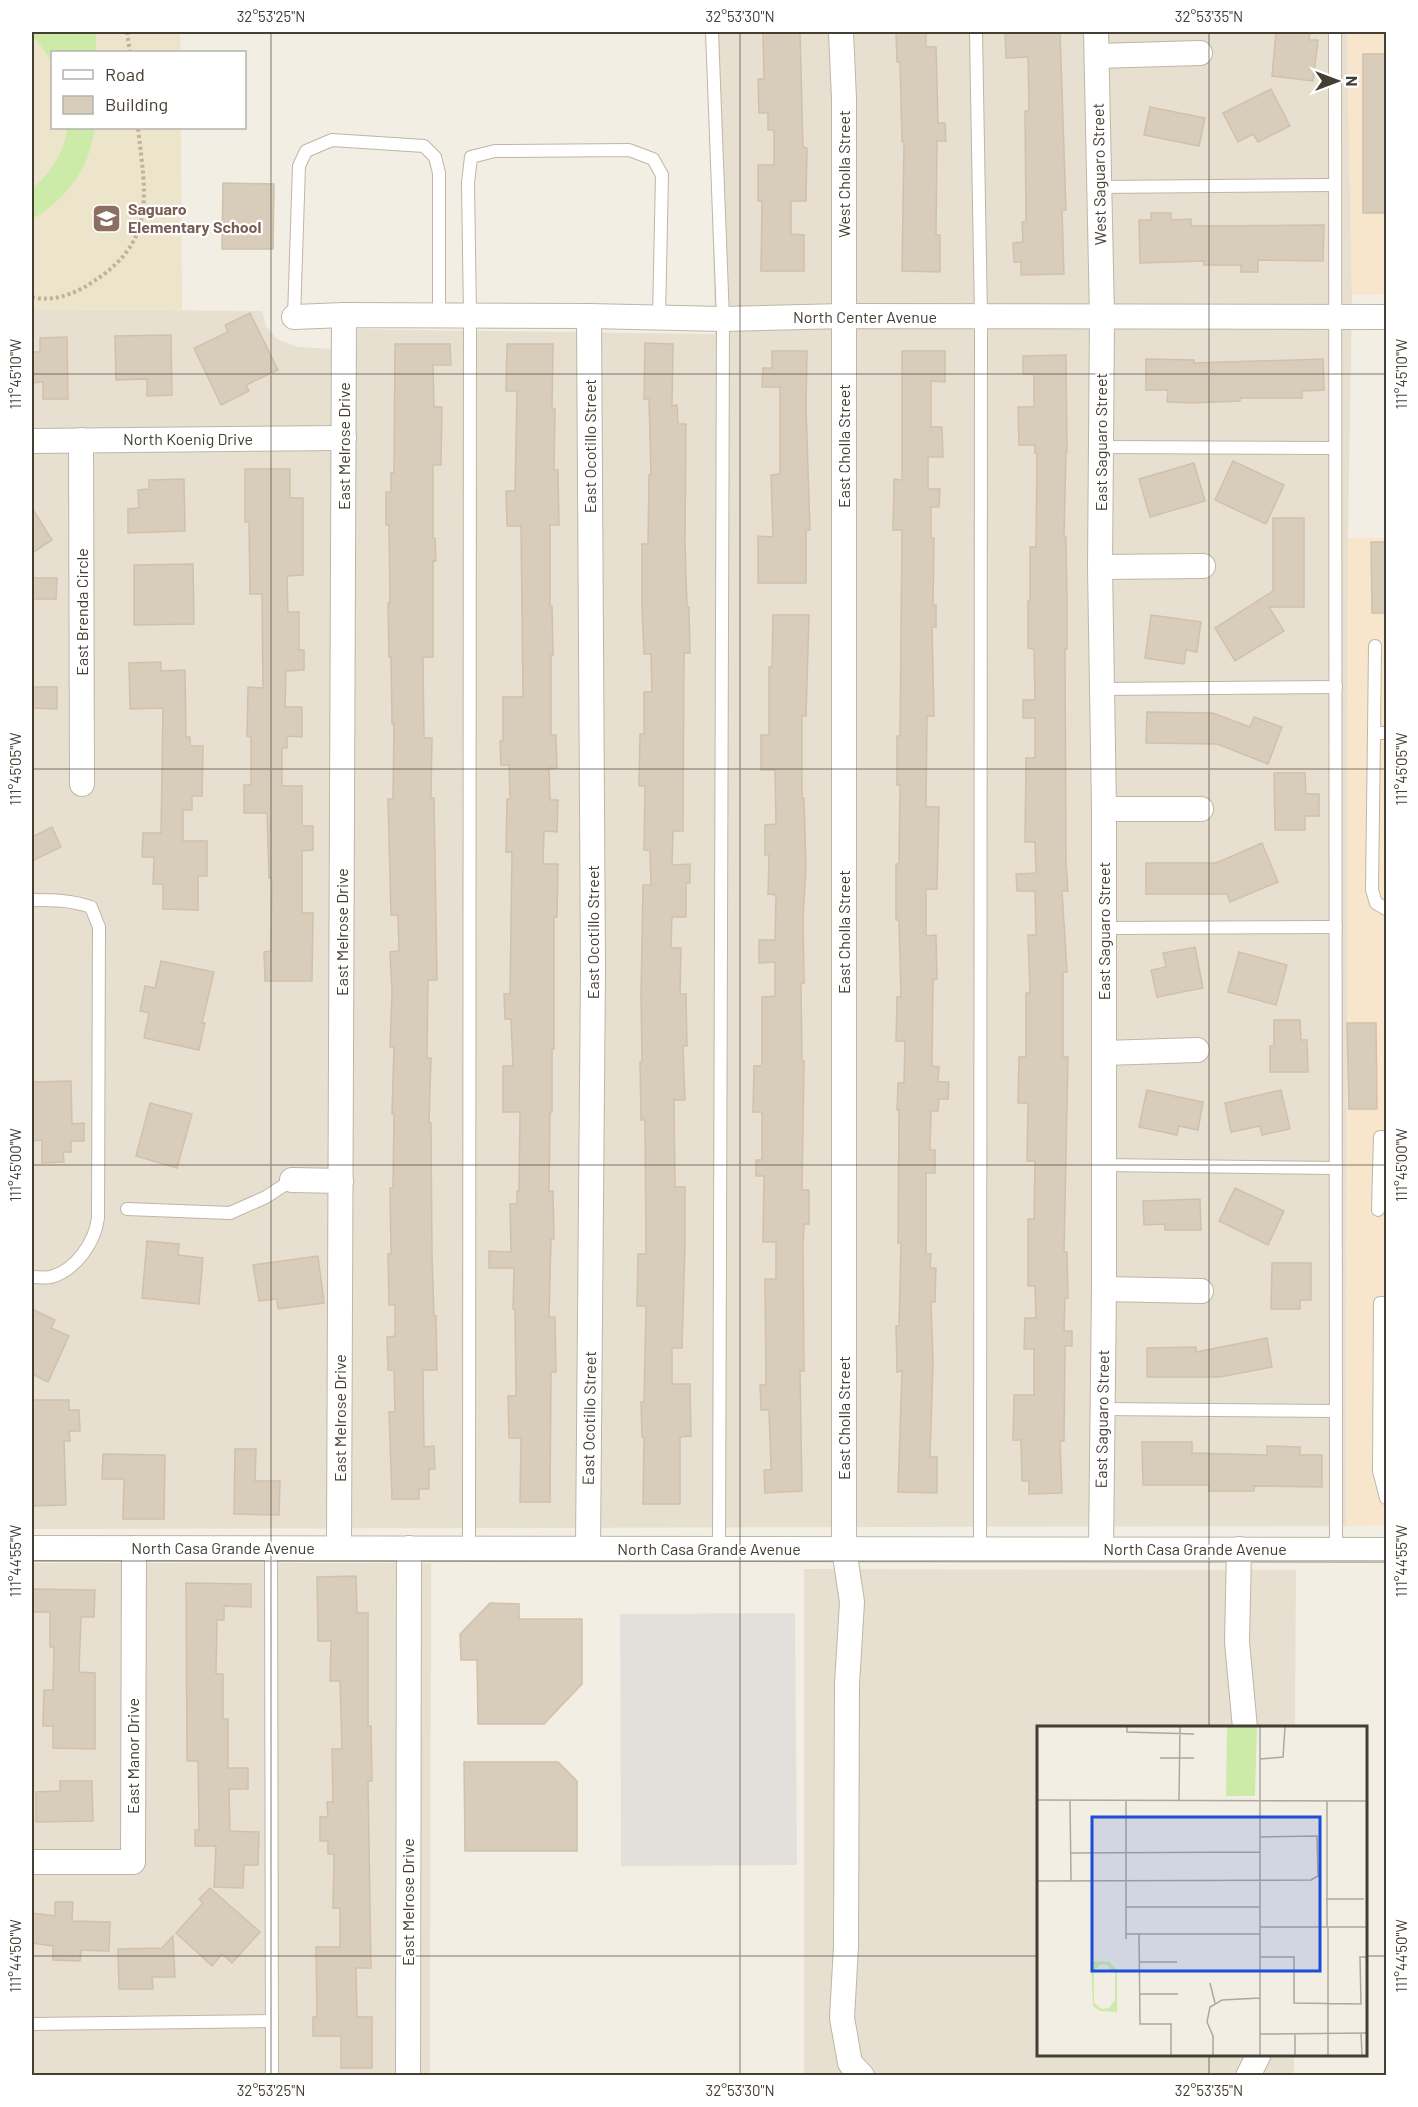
<svg xmlns="http://www.w3.org/2000/svg" width="1418" height="2107" font-family="Barlow,sans-serif">
  <style>
    .residential { fill: #e7e0d1 }
    .commercial { fill: #f7e5cc }
    .education { fill: #ede4cc }
    .green { fill: #cdeba8 }
    .parking { fill: #e3e0dc }
    .building { fill: #d8ccbb; stroke: #d1c1ab; stroke-width: 1.5 }
    .lines { fill: none; stroke-linecap: round; stroke-linejoin: round }
    .service-casing { stroke: #bfb6a5; stroke-width: 14 }
    .minor-casing { stroke: #bfb6a5; stroke-width: 26 }
    .path { stroke: #c2b295; stroke-width: 4; stroke-dasharray: 3 3; stroke-linecap: butt }
    .service { stroke: #fff; stroke-width: 12 }
    .minor { stroke: #fff; stroke-width: 24 }
    .ticks { fill: none; stroke: #453e33; stroke-width: 1.5; stroke-opacity: 0.45 }
    .labels { text-anchor: middle; stroke-width: 4.5; stroke-linejoin: round; paint-order: stroke }
    .street-label { font-size: 16px; fill: #453e33; stroke: #fff }
    .education-label { font-size: 16px; font-weight: bold; fill: #785e54; stroke: #fff; text-anchor: start }
    .inset-road { fill: none; stroke: #ada89d; stroke-width: 1.5 }
    .view { fill: #1d4ed8; fill-opacity: 0.15; stroke: #1d4ed8; stroke-width: 3 }
    .inset-edge { fill: none; stroke: #453e33; stroke-width: 3 }
    .neatline { fill: none; stroke: #453e33; stroke-width: 2 }
    .ticks-label { font-size: 15px; text-anchor: middle; fill: #453e33 }
  </style>
  <rect width="100%" height="100%" fill="#f3eee3"/>
  <!-- residential -->
  <g class="residential">
    <path d="M708,32H1347L1352,295L1348,538L1346,1526L32,1529V309L262,311L266,326L277,339L298,347L334,349L346,329L715,334Z"/>
    <path d="M32,1563H431L430,2075L32,2076Z"/>
    <path d="M804,1569L1296,1570L1295,1727L1038,1728V2054L1294,2055V2075L804,2076Z"/>
  </g>
  <!-- commercial -->
  <g class="commercial">
    <path d="M1347,32H1386V294L1352,295Z"/>
    <path d="M1348,538H1386V1525L1346,1526Z"/>
  </g>
  <!-- education -->
  <path class="education" d="M32,32H180L181,52H52V128H181L182,310L32,309Z"/>
  <!-- green -->
  <g class="green">
    <path d="M32,32H96V52H52V61L37,41L32,37Z"/>
    <path d="M67,128H95C93,137 91,147 88,156C80,180 54,208 32,219V188C48,178 67,147 67,128Z"/>
  </g>
  <!-- parking -->
  <path class="parking" d="M795,1613L797,1865L621,1866L620,1614Z"/>
  <!-- building -->
  <g class="building">
    <path d="M763,32H800L803,147L807,148L806,201H791V234L804,235V271H761L762,201H758V165H774V130H768V113H759L758,79H764Z"/>
    <path d="M896,32H926V47H936L938,123H945L946,141H937L936,235H940V272L902,271L904,142H902L900,62H897Z"/>
    <path d="M1005,32H1060L1066,210H1062L1064,274L1021,275V262H1014L1013,243L1023,242L1022,222H1026L1025,111L1029,110L1028,57L1006,58Z"/>
    <path d="M1276,32H1310L1309,40H1318L1313,81L1272,76Z"/>
    <rect x="1363" y="54" width="23" height="159"/>
    <path d="M1271,89L1290,126L1258,142L1253,134L1238,142L1223,113Z"/>
    <path d="M1150,107L1205,118L1199,146L1144,135Z"/>
    <path d="M223,183L274,184L273,249H222Z"/>
    <path d="M1151,213H1171V220L1191,219V226L1324,225L1323,261L1258,260V272H1241V265H1204V261L1140,263L1139,220H1151Z"/>
    <path d="M250,313L278,370L246,385L249,391L221,405L194,348L228,332L225,325Z"/>
    <path d="M171,335L172,395L147,396V379L116,380L115,336Z"/>
    <path d="M67,337L68,399H43V382L32,383V352H40V338Z"/>
    <path d="M645,343L673,344L672,406L677,405L678,424H686L685,543L687,607H689L690,653H684L683,831H673L672,865L690,864V883H686V917H672L671,948H681L680,994H686L687,1046H683L685,1100H674L675,1187H685V1244L682,1348H672V1384H690L691,1436L680,1437V1504H643L644,1437H642L641,1402H644L646,1306H637L638,1254H646L645,1120H641L640,1062H642L641,995L643,885H651L650,850H644L645,786H639L640,734H644V692H652L651,654H644L642,608V544H648L649,475H651L649,399H644Z"/>
    <path d="M395,344H450L451,365H433L434,407H442L441,465H433V538H435L436,561H433V657H423L424,738H432L431,798H434L437,980H428L427,1058H431L429,1123H431L432,1254L434,1316H436L437,1370H423L424,1447L434,1446L435,1469H429V1489H419V1499H392L389,1412H395L394,1370H388L387,1337L395,1336V1305H389L388,1254H391L390,1188H393L394,1114H392L394,1047H390L392,992L390,952L399,951L398,915H391L388,799H393L394,724H392L391,657H389L388,603H390L389,525H386V492H391V473H394Z"/>
    <path d="M507,344H553L552,409H555L554,470H558L559,525H550V606H552L553,655H551V735H556L557,768H549L550,800H558L557,832L544,831L543,864H558L557,917H554V1049H552V1112H550L549,1191H553L554,1239H551L549,1317H555L556,1372H551L550,1502H520L521,1438H509L508,1396H516L515,1309H513L514,1268H489V1251L511,1252L510,1204H517V1191H519L520,1112H503V1066H513L511,1019H505L504,994H510L512,852H506L507,799H510L509,765H501L500,741H503V697H523L521,526H507L506,491H515L517,391H506Z"/>
    <path d="M772,351H807L806,408L810,530H806V583H758V536L773,537L771,475L780,474V387H762L763,368H772Z"/>
    <path d="M902,351H945V382L931,381V427H942L943,457H928V489H940L939,507H931V538H934L933,605H936V627H932L934,716H927L926,807H939L937,889H926V936L936,935L937,979L933,980L932,1066L939,1067L938,1082H949L948,1099H939L938,1111H931L930,1150H935V1173H926V1254H931L930,1268H936L935,1302H931L933,1362L930,1457H937V1493L898,1492L902,1371L897,1372L896,1326H899L901,1243H898L899,1110H897L898,1083H904L905,1041H896L897,997H901L899,920H896V864H899L900,785H897V736H900L902,530H893L894,479L902,480Z"/>
    <path d="M1066,355L1067,452H1066L1064,537H1066L1067,601V649H1065L1066,862L1068,891H1062L1067,972H1063V1057H1068L1064,1252H1067L1068,1298H1065L1064,1331H1072V1346H1065L1064,1441H1060L1062,1493L1029,1494V1481H1022L1021,1440H1013L1014,1395H1034V1349H1024L1025,1318H1036L1035,1286H1028V1219H1034L1035,1161H1027L1028,1103H1018L1019,1057H1026V993H1030L1028,935H1036L1035,891H1017L1016,874L1036,873L1035,842H1025L1026,758H1035V718H1023V700H1035L1034,649L1028,648V601H1030V547H1036L1037,453H1035V445H1019L1018,407H1034V374H1023V356Z"/>
    <path d="M1146,359L1194,360V363L1323,359L1324,390L1302,391V398H1240V401L1193,403L1167,402L1168,390H1146Z"/>
    <path d="M1233,461L1284,485L1266,524L1215,500Z"/>
    <path d="M1194,463L1205,501L1150,517L1139,479Z"/>
    <path d="M245,469H290V498H303V575L287,576L288,612H299V650H304V670L286,671L285,707H302V737L287,736V748H282V786H302V826H313V850L302,851V913H313L312,981H265L264,952L271,951L272,878H269L267,813H244V785H251V737L247,736L248,687L263,688L262,594H250L249,522H245Z"/>
    <path d="M184,479L185,531L128,533V509L139,508L138,490L149,489V480Z"/>
    <path d="M32,508L52,540L32,553Z"/>
    <path d="M1273,518H1304V607H1269L1284,631L1235,661L1215,628L1273,591Z"/>
    <path d="M1371,542H1386V613H1372Z"/>
    <path d="M193,564L194,624L134,625V565Z"/>
    <path d="M32,578H57L56,599H32Z"/>
    <path d="M773,615H809L806,716H802V798H804L806,867L803,917L804,983L801,984L802,1061H804L802,1190H809V1224H804L803,1243L804,1371H800L802,1491L765,1493L764,1470H771L769,1410H761L760,1385H766L765,1279H776V1242H763L764,1176H756V1160H762V1112H753L754,1066H762V997L775,996V962L759,963V940H775L776,895L768,894L769,855H765V825L776,824L775,770H761V735H769V667H772Z"/>
    <path d="M1151,615L1201,622L1197,652L1186,650L1184,664L1145,658Z"/>
    <path d="M161,662V671L185,670L186,737H190V746H203L202,796H192V810H183V841H207V876H198V910L163,909V884H153L154,857H142L143,833H161L163,708L130,709L129,663Z"/>
    <path d="M32,687H57V709L32,708Z"/>
    <path d="M1147,712L1213,713L1250,727L1254,717L1282,727L1268,764L1217,744L1146,743Z"/>
    <path d="M1274,773H1305L1306,794H1319V816H1305V830H1275Z"/>
    <path d="M52,827L61,847L32,861V837Z"/>
    <path d="M1262,843L1278,882L1230,902L1227,894H1146V863H1216Z"/>
    <path d="M1195,947L1203,988L1157,997L1151,970L1166,967L1163,953Z"/>
    <path d="M1239,952L1287,965L1276,1005L1228,992Z"/>
    <path d="M161,961L214,972L202,1023H205L199,1050L144,1038L149,1013L140,1011L145,986L155,988Z"/>
    <path d="M1274,1020H1300L1301,1040H1307L1308,1072H1270V1046H1274Z"/>
    <path d="M1347,1023H1376L1377,1109H1349Z"/>
    <path d="M71,1081L72,1124L84,1123V1141H71V1152H63L64,1162L42,1163V1140L32,1141V1082Z"/>
    <path d="M1147,1090L1203,1102L1198,1130L1179,1126L1177,1135L1139,1127Z"/>
    <path d="M1281,1090L1290,1129L1262,1135L1260,1126L1231,1132L1225,1103Z"/>
    <path d="M150,1103L192,1114L177,1168L136,1156Z"/>
    <path d="M1235,1188L1284,1211L1268,1245L1219,1221Z"/>
    <path d="M1200,1199L1201,1230H1165V1224L1144,1225L1143,1201Z"/>
    <path d="M147,1241L179,1244L178,1255L203,1258L199,1304L142,1298Z"/>
    <path d="M318,1256L324,1303L278,1309L277,1299L259,1301L253,1265Z"/>
    <path d="M1272,1263H1311V1300H1300V1309H1271Z"/>
    <path d="M32,1309L55,1320L51,1328L69,1336L48,1382L32,1374Z"/>
    <path d="M1267,1338L1272,1367L1220,1377H1147V1348L1196,1347V1352Z"/>
    <path d="M32,1400H69V1410H79L80,1431H69L70,1441H64L66,1505L32,1506Z"/>
    <path d="M1142,1442H1192V1453L1267,1455V1446L1300,1447V1455H1322V1487L1254,1486V1491H1209V1485H1143Z"/>
    <path d="M235,1449H256L255,1481H280L279,1515L234,1514Z"/>
    <path d="M103,1454L165,1455L164,1519H123L124,1479H102Z"/>
    <path d="M356,1576L357,1613H368V1726H371L372,1781H368L371,1968H356L357,2017H372V2068H341V2036H313V2017H317L316,1947H340V1908H333L334,1854H328V1841H320V1817H328L327,1802H333L332,1749H342L340,1681H330L331,1641H318L317,1577Z"/>
    <path d="M186,1583L251,1584V1607L224,1606V1620H217L216,1674H223V1719H228V1768H248V1789H229L230,1831L259,1832L258,1865H244L243,1888L214,1887L216,1846H195V1830H199L198,1761H187Z"/>
    <path d="M32,1589L95,1590L94,1617H81L79,1672L95,1673V1749L53,1748V1726H43L44,1690H53L54,1647H50V1612H32Z"/>
    <path d="M490,1603L519,1604V1619H582V1684L544,1724H478L477,1660H461L460,1634Z"/>
    <path d="M464,1762H558L577,1781V1851H465Z"/>
    <path d="M60,1781H92L93,1821L36,1822V1792L60,1791Z"/>
    <path d="M210,1888L260,1932L232,1963L222,1954L212,1966L176,1933L203,1903L199,1899Z"/>
    <path d="M55,1902H73L72,1921L110,1922L109,1951L81,1950L80,1961L53,1960V1946L32,1943V1913L55,1916Z"/>
    <path d="M173,1936L175,1977H152L153,1989H119L118,1949L162,1948Z"/>
  </g>
  <g class="lines">
    <defs>
      <g id="service">
        <path d="M712,32L723,319L719,1549"/>
        <path d="M976,32L981,317L980,1549"/>
        <path d="M1335,32L1336,1550"/>
        <path d="M1099,187L1335,185"/>
        <path d="M294,317L299,166L306,151L332,140L424,146L435,157L439,173V315"/>
        <path d="M1101,447L1335,448"/>
        <path d="M1102,689L1336,687"/>
        <path d="M1374,733L1375,646"/>
        <path d="M1386,733H1374L1372,890L1376,903L1386,909"/>
        <path d="M32,900C52,900 71,900 91,907L99,927L98,1218C95,1242 76,1270 51,1277C45,1278 38,1277 32,1277"/>
        <path d="M1104,928L1336,927"/>
        <path d="M1104,1165L1336,1168"/>
        <path d="M127,1209L230,1213L266,1197L292,1180"/>
        <path d="M1378,1210L1380,1137H1386"/>
        <path d="M1386,1303H1380L1379,1471L1386,1498"/>
        <path d="M1102,1409L1336,1411"/>
        <path d="M271,1548L272,2076"/>
        <path d="M469,1548L470,315L468,183L471,157L495,151L629,150L653,159L662,175L659,317"/>
        <path d="M32,2024L272,2021"/>
      </g>
      <g id="minor">
        <path d="M841,32L844,99V1549L852,1602L847,1684L846,1946L842,2018L850,2063L862,2076"/>
        <path d="M1096,32L1102,317L1100,567L1104,809V1289L1101,1549"/>
        <path d="M1097,56L1200,53"/>
        <path d="M294,317L344,315L589,316L723,319L844,316L1386,317"/>
        <path d="M81,440L82,784"/>
        <path d="M32,441L344,438"/>
        <path d="M1100,567L1203,566"/>
        <path d="M1104,809H1201"/>
        <path d="M1104,1053L1197,1050"/>
        <path d="M292,1180L341,1181"/>
        <path d="M1104,1289L1201,1291"/>
        <path d="M32,1548L1386,1550"/>
        <path d="M339,1548L344,315"/>
        <path d="M588,1548L593,970L589,316"/>
        <path d="M1239,1549L1237,1642L1245,1728"/>
        <path d="M32,1862H133L134,1548"/>
        <path d="M408,2076L409,1548"/>
        <path d="M1248,2076L1259,2054"/>
      </g>
    </defs>
    <!-- service casing -->
    <use href="#service" class="service-casing"/>
    <!-- minor casing -->
    <use href="#minor" class="minor-casing"/>
    <!-- path -->
    <g class="path">
      <path d="M127,32L130,52"/>
      <path d="M32,297C50,302 72,295 88,285C157,243 146,198 138,128"/>
    </g>
    <!-- service -->
    <use href="#service" class="service"/>
    <!-- minor -->
    <use href="#minor" class="minor"/>
  </g>
  <!-- ticks -->
  <path class="ticks" d="M271,32V2076M740,32V2076M1209,32V1728M32,374H1386M32,769H1386M32,1165H1386M32,1561H1386M32,1956H1038M1366,1956H1386M1209,2054V2076"/>
  <!-- icons -->
  <defs>
    <symbol id="school-square" viewBox="-11 -11 22 22"><rect x="-9" y="-9" width="18" height="18" rx="4" fill="#8d6e63" stroke="#fff"/><path d="M0-5L7-2L0 1L-7-2ZM-4 1L0 2.5L4 1V4Q0 6-4 4Z" fill="#fff"/></symbol>
  </defs>
  <g fill-rule="evenodd">
    <use href="#school-square" x="90" y="202" width="33" height="33"/>
  </g>
  <g class="labels">
    <!-- street labels -->
    <g class="street-label">
      <text transform="translate(844 174) rotate(-90)" y="6">West Cholla Street</text>
      <text transform="translate(1099 174) rotate(-91)" y="6">West Saguaro Street</text>
      <text x="865" y="323">North Center Avenue</text>
      <text x="188" y="445">North Koenig Drive</text>
      <text transform="translate(1101 442) rotate(-90)" y="6">East Saguaro Street</text>
      <text transform="translate(344 446) rotate(-90)" y="6">East Melrose Drive</text>
      <text transform="translate(590 446) rotate(-90)" y="6">East Ocotillo Street</text>
      <text transform="translate(844 446) rotate(-90)" y="6">East Cholla Street</text>
      <text transform="translate(82 612) rotate(-90)" y="6">East Brenda Circle</text>
      <text transform="translate(1104 931) rotate(-90)" y="6">East Saguaro Street</text>
      <text transform="translate(342 932) rotate(-90)" y="6">East Melrose Drive</text>
      <text transform="translate(593 932) rotate(-90)" y="6">East Ocotillo Street</text>
      <text transform="translate(844 932) rotate(-90)" y="6">East Cholla Street</text>
      <text transform="translate(340 1418) rotate(-90)" y="6">East Melrose Drive</text>
      <text transform="translate(589 1418) rotate(-89)" y="6">East Ocotillo Street</text>
      <text transform="translate(844 1418) rotate(-90)" y="6">East Cholla Street</text>
      <text transform="translate(1102 1419) rotate(-89)" y="6">East Saguaro Street</text>
      <text x="223" y="1554">North Casa Grande Avenue</text>
      <text x="709" y="1555">North Casa Grande Avenue</text>
      <text x="1195" y="1555">North Casa Grande Avenue</text>
      <text transform="translate(133 1756) rotate(-90)" y="6">East Manor Drive</text>
      <text transform="translate(408 1902) rotate(-90)" y="6">East Melrose Drive</text>
    </g>
    <!-- education labels -->
    <g class="education-label">
      <text x="128" y="215">Saguaro<tspan x="128" dy="18">Elementary School</tspan></text>
    </g>
  </g>
  <!-- overview -->
  <g transform="translate(1037 1726)">
    <rect width="330" height="330" fill="#f3eee3"/>
    <path d="M190,1H220L218,70H189ZM54,235L72,236L80,244V286L63,285L56,280ZM69,238L78,247V274L72,282L65,283L57,277V247L62,239Z" fill="#cdeba8" fill-rule="evenodd"/>
    <path class="inset-road" d="M90,1V6L157,8M123,32H157M223,33L246,31L248,1M0,74L330,75M33,74L34,155M142,75L143,1M33,127L223,126M0,155L274,154L281,150L280,110L223,111M289,173H327M89,181H223M223,201H330M290,201V75M89,208H223M102,208L103,298H134V329M89,213V74M223,231H257V277L324,278L323,231H330M103,236H140M173,257L178,277M103,268H141M324,307L325,329M223,308L330,307M176,329V310L170,296L173,281L185,274L223,272M223,329V1M258,329V307M291,329V201"/>
    <path class="view" d="M55,91H283V245H55Z"/>
    <rect width="330" height="330" class="inset-edge"/>
  </g>
  <!-- border -->
  <rect width="1418" height="2107" fill="none" stroke="#ffffff" stroke-width="66"/>
  <!-- legend -->
  <rect x="51" y="51" width="195" height="78" fill="#ffffff" stroke="#b5b2ad" stroke-width="1.5"/>
  <rect x="63" y="70" width="30" height="9" fill="#ffffff" stroke="#b5b2ad" stroke-width="1.5"/>
  <text x="105" y="81" font-size="18" fill="#453e33">Road</text>
  <rect x="63" y="96" width="30" height="18" fill="#d8ccbb" stroke="#b5b2ad" stroke-width="1.5"/>
  <text x="105" y="111" font-size="18" fill="#453e33">Building</text>
  <!-- north arrow -->
  <g transform="translate(1337 81) rotate(90)" stroke="#ffffff" stroke-width="4.5" paint-order="stroke">
  <path d="M0-4.5L10 22L0 15L-10 22Z" fill="#453e33"/>
  <text y="-9" font-size="16" font-weight="bold" text-anchor="middle" fill="#453e33">N</text>
  </g>
  <rect x="33" y="33" width="1352" height="2041" class="neatline"/>
  <g class="ticks-label">
    <text x="271" y="22">32°53'25"N</text>
    <text x="740" y="22">32°53'30"N</text>
    <text x="1209" y="22">32°53'35"N</text>
    <text transform="translate(1402 374) rotate(-90)" y="5">111°45'10"W</text>
    <text transform="translate(16 374) rotate(-90)" y="5">111°45'10"W</text>
    <text transform="translate(1402 769) rotate(-90)" y="5">111°45'05"W</text>
    <text transform="translate(16 769) rotate(-90)" y="5">111°45'05"W</text>
    <text transform="translate(1402 1165) rotate(-90)" y="5">111°45'00"W</text>
    <text transform="translate(16 1165) rotate(-90)" y="5">111°45'00"W</text>
    <text transform="translate(16 1561) rotate(-90)" y="5">111°44'55"W</text>
    <text transform="translate(1402 1561) rotate(-90)" y="5">111°44'55"W</text>
    <text transform="translate(1402 1956) rotate(-90)" y="5">111°44'50"W</text>
    <text transform="translate(16 1956) rotate(-90)" y="5">111°44'50"W</text>
    <text x="271" y="2096">32°53'25"N</text>
    <text x="740" y="2096">32°53'30"N</text>
    <text x="1209" y="2096">32°53'35"N</text>
  </g>
</svg>
